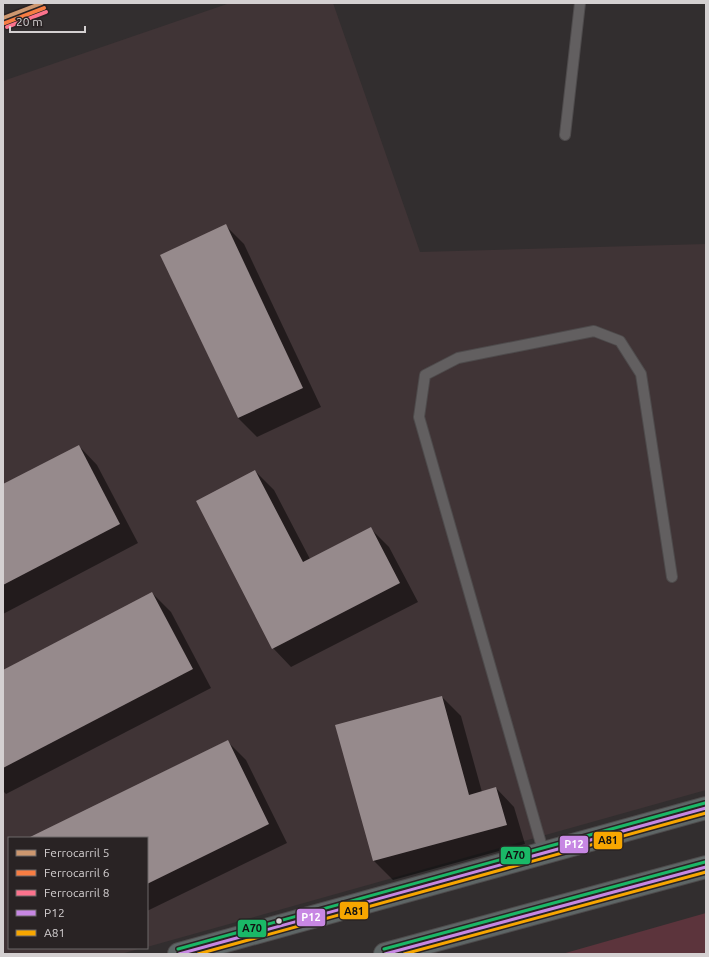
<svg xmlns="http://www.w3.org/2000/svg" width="709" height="957" font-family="Ubuntu,sans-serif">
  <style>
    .built { fill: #403436 }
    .green { fill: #5c343c }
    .shadow { fill: #0007 }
    .building { fill: #968a8c }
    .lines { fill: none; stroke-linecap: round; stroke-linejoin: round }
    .service-casing { stroke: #4e4b4c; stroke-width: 12 }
    .trunk-casing { stroke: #4e4b4c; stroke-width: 24 }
    .service { stroke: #625f60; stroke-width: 10 }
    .trunk { stroke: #5e6666; stroke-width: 22 }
    .bus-1-casing { stroke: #292324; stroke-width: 6 }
    .bus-2-casing { stroke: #292324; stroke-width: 6 }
    .bus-3-casing { stroke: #292324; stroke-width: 6 }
    .bus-1 { stroke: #c787e3; stroke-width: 3 }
    .bus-2 { stroke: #f7a600; stroke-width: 3 }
    .bus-3 { stroke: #1ab867; stroke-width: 3 }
    .rail-1-casing { stroke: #292324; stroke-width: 7 }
    .rail-2-casing { stroke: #292324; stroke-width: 7 }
    .rail-3-casing { stroke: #292324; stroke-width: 7 }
    .rail-1 { stroke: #cd976f; stroke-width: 4 }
    .rail-2 { stroke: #f77d43; stroke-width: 4 }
    .rail-3 { stroke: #fc738d; stroke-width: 4 }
    .bus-dot { fill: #d4d0d1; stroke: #292324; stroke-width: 1.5 }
    .line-badge { stroke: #292324; stroke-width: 1.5 }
    .badge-label { font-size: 11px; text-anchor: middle; font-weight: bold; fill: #fff }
    .pale-badge-label { font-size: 11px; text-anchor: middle; font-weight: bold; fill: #111 }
  </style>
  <rect width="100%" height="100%" fill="#322e2f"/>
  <!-- built -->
  <path class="built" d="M230,3H333L420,252L706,244V790L147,947V838H9V948H142L121,954H3V81Z"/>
  <!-- green -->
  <path class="green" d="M706,913V954H562Z"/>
  <!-- shadow -->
  <g class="shadow">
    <path d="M226,226L244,244L321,407L257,437L238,418L162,256Z"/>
    <path d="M79,446L97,465L138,543L3,614V485Z"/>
    <path d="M255,471L274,490L310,559L370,528L389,547L418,602L291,667L273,648Z"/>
    <path d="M152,593L171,612L211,688L6,794L3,791V671Z"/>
    <path d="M442,697L461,716L482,792L496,788L514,807L525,844L393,880L374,861L337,726Z"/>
    <path d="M227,741L246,760L287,843L147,911V838H30Z"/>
  </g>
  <!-- building -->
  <g class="building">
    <path d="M226,224L303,388L238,418L160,255Z"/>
    <path d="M79,445L120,524L3,585V484Z"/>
    <path d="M255,470L303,562L371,527L400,583L272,649L196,501Z"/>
    <path d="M152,592L193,669L3,768V670Z"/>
    <path d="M442,696L469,795L496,787L507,825L373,861L335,725Z"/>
    <path d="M228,740L269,824L147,884V838H28Z"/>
  </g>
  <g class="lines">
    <defs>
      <g id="service">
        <path d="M565,135L580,3"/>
        <path d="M544,854L419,417L425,375L458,358L594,331L620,341L641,374L672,577"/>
      </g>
      <g id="trunk">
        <path d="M179,954L706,808"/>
        <path d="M385,954L706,867"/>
      </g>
    </defs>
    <!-- service casing -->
    <use href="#service" class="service-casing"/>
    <!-- trunk casing -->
    <use href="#trunk" class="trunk-casing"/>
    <!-- service -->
    <use href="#service" class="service"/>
    <!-- trunk -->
    <use href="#trunk" class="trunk"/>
    <defs>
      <g id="bus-1">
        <path d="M179,954L706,808"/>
        <path d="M385,954L706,867"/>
      </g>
      <g id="bus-2">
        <path d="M198,954L706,813"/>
        <path d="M404,954L706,872"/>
      </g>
      <g id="bus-3">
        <path d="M178,949L705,803"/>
        <path d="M384,949L705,862"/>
      </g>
    </defs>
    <!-- bus-1 casing -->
    <use href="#bus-1" class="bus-1-casing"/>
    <!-- bus-2 casing -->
    <use href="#bus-2" class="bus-2-casing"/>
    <!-- bus-3 casing -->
    <use href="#bus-3" class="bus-3-casing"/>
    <!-- bus-1 -->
    <use href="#bus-1" class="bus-1"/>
    <!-- bus-2 -->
    <use href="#bus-2" class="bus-2"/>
    <!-- bus-3 -->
    <use href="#bus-3" class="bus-3"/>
    <defs>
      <path id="rail-1" d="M3,18L42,3"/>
      <path id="rail-2" d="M5,23L44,8"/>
      <path id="rail-3" d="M7,27L46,12"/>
    </defs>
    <!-- rail-1 casing -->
    <use href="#rail-1" class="rail-1-casing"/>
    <!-- rail-2 casing -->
    <use href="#rail-2" class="rail-2-casing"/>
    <!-- rail-3 casing -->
    <use href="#rail-3" class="rail-3-casing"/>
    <!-- rail-1 -->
    <use href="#rail-1" class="rail-1"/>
    <!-- rail-2 -->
    <use href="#rail-2" class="rail-2"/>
    <!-- rail-3 -->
    <use href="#rail-3" class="rail-3"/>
  </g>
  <!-- markers -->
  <circle class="bus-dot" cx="279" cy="921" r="3.5"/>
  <g class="line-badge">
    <rect x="593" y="831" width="30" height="19" rx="4" fill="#f7a600"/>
    <rect x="559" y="835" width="30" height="19" rx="4" fill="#c787e3"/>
    <rect x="500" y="846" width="31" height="19" rx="4" fill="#1ab867"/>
    <rect x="339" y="901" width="30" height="19" rx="4" fill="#f7a600"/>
    <rect x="296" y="908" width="30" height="19" rx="4" fill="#c787e3"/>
    <rect x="237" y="919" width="30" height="19" rx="4" fill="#1ab867"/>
  </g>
  <g class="badge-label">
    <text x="574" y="848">P12</text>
    <text x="311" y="921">P12</text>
  </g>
  <g class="pale-badge-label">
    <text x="608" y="844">A81</text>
    <text x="515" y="859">A70</text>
    <text x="354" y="915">A81</text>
    <text x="252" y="932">A70</text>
  </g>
  <!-- border -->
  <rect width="709" height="957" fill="none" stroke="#d4d0d1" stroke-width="8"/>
  <!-- legend -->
  <rect x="8" y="837" width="140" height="112" fill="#292324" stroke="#6d6869"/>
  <rect x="16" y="850" width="20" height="6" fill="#cd976f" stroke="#6d6869"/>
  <text x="44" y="857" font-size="12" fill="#d4d0d1">Ferrocarril 5</text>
  <rect x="16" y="870" width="20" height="6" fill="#f77d43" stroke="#6d6869"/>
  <text x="44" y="877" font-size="12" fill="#d4d0d1">Ferrocarril 6</text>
  <rect x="16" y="890" width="20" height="6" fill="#fc738d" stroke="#6d6869"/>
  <text x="44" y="897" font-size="12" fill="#d4d0d1">Ferrocarril 8</text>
  <rect x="16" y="910" width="20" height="6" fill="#c787e3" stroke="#6d6869"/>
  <text x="44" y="917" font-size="12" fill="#d4d0d1">P12</text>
  <rect x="16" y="930" width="20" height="6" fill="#f7a600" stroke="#6d6869"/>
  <text x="44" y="937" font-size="12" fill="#d4d0d1">A81</text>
  <!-- scale -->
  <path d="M10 26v6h75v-6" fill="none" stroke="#d4d0d1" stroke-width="2"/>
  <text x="16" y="26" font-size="12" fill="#d4d0d1" stroke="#292324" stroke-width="3" paint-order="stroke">20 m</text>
</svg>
